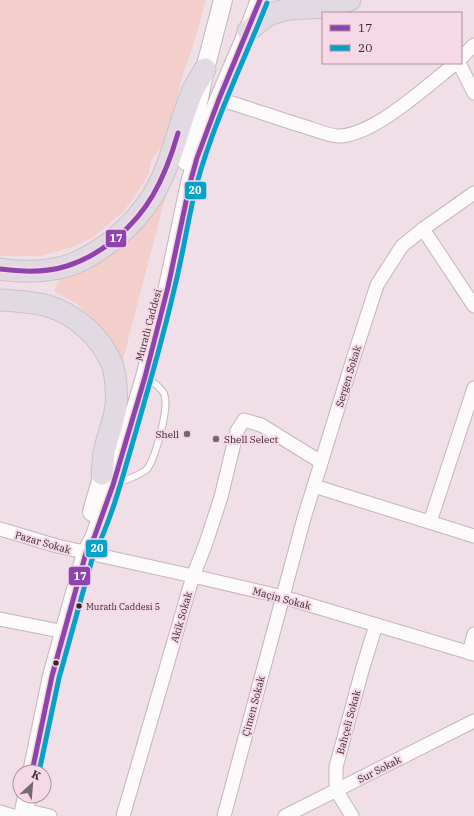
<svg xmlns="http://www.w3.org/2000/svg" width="474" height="816" font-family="'IBM Plex Serif',serif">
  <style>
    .green { fill: #f3ceca }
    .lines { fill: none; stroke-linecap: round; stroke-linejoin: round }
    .service-casing { stroke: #c2b5bb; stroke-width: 8 }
    .minor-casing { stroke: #c2b5bb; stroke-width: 15 }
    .secondary-casing { stroke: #c2b5bb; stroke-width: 20 }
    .trunk-casing { stroke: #c9c1c4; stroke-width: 23 }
    .service { stroke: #fdfafb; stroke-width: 6 }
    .minor { stroke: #fdfafb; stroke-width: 13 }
    .secondary { stroke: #fdfafb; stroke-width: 18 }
    .trunk { stroke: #e2dae2; stroke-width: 21 }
    .bus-1-casing { stroke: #f7d8e6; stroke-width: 8 }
    .bus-2-casing { stroke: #f7d8e6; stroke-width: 8 }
    .bus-1 { stroke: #8e44ad; stroke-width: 5 }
    .bus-2 { stroke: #03a2c6; stroke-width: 5 }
    .poi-dot { fill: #75676e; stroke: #f7d8e6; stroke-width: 1.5 }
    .bus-dot { fill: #33272d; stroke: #f7d8e6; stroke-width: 1.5 }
    .labels { text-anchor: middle; stroke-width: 4; stroke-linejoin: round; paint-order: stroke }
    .bus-label { font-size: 9px; fill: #33272d; stroke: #f7d8e6; text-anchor: start }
    .street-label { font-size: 10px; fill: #33272d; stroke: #f7d8e6 }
    .poi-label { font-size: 10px; fill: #33272d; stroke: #f7d8e6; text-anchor: end }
    .line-badge { stroke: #f7d8e6; stroke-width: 1.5 }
    .badge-label { font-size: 11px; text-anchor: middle; font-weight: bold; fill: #fff }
  </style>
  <rect width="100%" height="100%" fill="#f0dfe7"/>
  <!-- green -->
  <g class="green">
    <path d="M0,0H206L192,49L182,77L173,120L162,146L151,161L149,173L137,193L123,212L92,238L72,247L41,256H0Z"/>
    <path d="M168,187L122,363L93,319L77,304L54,291L59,281L57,274Z"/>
  </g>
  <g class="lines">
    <defs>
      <path id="service" d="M116,484C124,480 142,475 147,469C155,459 170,406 164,394C162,389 151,380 146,377"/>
      <g id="minor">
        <path d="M461,58L474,45"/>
        <path d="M459,63L474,93"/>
        <path d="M219,99C248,108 277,118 306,127C315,130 332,137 341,136C377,133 428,85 456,63"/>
        <path d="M423,229L474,306"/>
        <path d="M314,486L474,536"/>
        <path d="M430,522L474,388"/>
        <path d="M0,529L57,546L193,576L283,597L474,654"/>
        <path d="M0,619L65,632"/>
        <path d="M469,653L474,634"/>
        <path d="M24,810L50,816"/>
        <path d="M0,812L13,816"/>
        <path d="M123,816L193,576L206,543L221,497L237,431L244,420L261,425L321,462"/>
        <path d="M224,816L304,518L355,353L377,285L402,246L423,229L474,193"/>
        <path d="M285,816L474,721"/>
        <path d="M352,816L336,790V767L363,667L376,625"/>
      </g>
      <g id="secondary">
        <path d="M186,161L205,69L223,0"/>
        <path d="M92,512L107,460"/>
        <path d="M32,772L52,676L86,553L94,538L113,485L145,377L168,287L190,183L197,158L219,99L248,31L260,0"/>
        <path d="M23,816L27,796"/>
      </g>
      <g id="trunk">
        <path d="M248,31L268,15L288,9L328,7L350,0"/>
        <path d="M0,269C22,273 54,272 75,263C110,248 144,216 160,182C174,153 180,120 193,90C197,83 201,76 205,69"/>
        <path d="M0,300C16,301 33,302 48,306C75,314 101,337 112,364C116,375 117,394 116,406C114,422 107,437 104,453C103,460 103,467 102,474"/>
      </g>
    </defs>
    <!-- service casing -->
    <use href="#service" class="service-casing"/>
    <!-- minor casing -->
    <use href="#minor" class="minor-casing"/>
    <!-- secondary casing -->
    <use href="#secondary" class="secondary-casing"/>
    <!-- trunk casing -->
    <use href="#trunk" class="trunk-casing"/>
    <!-- service -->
    <use href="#service" class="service"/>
    <!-- minor -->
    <use href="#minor" class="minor"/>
    <!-- secondary -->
    <use href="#secondary" class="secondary"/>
    <!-- trunk -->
    <use href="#trunk" class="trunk"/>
    <defs>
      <g id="bus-1">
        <path d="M0,269C22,272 45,273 67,266C102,255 135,226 153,195C164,176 172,154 178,133"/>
        <path d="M32,772L52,676L86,553L94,538L113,485L145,377L168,287L190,183L197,158L219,99L260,0"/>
      </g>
      <path id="bus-2" d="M39,772L59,678L93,556C111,521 121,482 132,445C147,393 162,342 174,290C183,255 188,218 197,183C214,121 243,63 267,3"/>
    </defs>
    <!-- bus-1 casing -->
    <use href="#bus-1" class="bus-1-casing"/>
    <!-- bus-2 casing -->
    <use href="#bus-2" class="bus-2-casing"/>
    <!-- bus-1 -->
    <use href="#bus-1" class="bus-1"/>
    <!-- bus-2 -->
    <use href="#bus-2" class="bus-2"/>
  </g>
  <!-- markers -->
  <g class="poi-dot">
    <circle cx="187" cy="434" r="4"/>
    <circle cx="216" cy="439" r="4"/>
  </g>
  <g class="bus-dot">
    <circle cx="79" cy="606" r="3.5"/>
    <circle cx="56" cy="663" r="3.5"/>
  </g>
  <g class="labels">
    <!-- bus labels -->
    <g class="bus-label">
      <text x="86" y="610">Muratlı Caddesi 5</text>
    </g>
    <!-- street labels -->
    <g class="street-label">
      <text transform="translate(148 325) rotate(-75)" y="4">Muratlı Caddesi</text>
      <text transform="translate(348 376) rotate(-73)" y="4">Sergen Sokak</text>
      <text transform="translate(43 542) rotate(16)" y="4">Pazar Sokak</text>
      <text transform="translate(282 598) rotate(15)" y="4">Maçin Sokak</text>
      <text transform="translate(181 617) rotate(-74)" y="4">Akik Sokak</text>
      <text transform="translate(253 706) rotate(-75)" y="4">Çimen Sokak</text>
      <text transform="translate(348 722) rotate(-75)" y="4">Bahçeli Sokak</text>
      <text transform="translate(379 769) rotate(-27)" y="4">Sur Sokak</text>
    </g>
    <!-- poi labels -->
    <g class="poi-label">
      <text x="179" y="438">Shell</text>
      <text x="224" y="443" text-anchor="start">Shell Select</text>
    </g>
  </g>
  <g class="line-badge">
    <rect x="184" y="181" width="23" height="19" rx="4" fill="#03a2c6"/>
    <rect x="105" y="229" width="22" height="19" rx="4" fill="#8e44ad"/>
    <rect x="85" y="539" width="23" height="19" rx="4" fill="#03a2c6"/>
    <rect x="68" y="566" width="23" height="20" rx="4" fill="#8e44ad"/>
  </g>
  <g class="badge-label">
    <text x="195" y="194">20</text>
    <text x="116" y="242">17</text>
    <text x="97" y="552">20</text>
    <text x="80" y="580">17</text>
  </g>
  <!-- legend -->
  <rect x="322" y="12" width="140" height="52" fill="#f7d8e6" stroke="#a9919c"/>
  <rect x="330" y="25" width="20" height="6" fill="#8e44ad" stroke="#a9919c"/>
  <text x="358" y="32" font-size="12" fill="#33272d">17</text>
  <rect x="330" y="45" width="20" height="6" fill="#03a2c6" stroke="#a9919c"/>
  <text x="358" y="52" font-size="12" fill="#33272d">20</text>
  <!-- north arrow -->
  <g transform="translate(32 784) rotate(26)"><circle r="19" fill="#f7d8e6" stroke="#a9919c"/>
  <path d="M0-3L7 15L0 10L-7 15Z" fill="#75676e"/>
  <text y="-6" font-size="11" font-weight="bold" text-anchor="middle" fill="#33272d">K</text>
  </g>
</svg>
